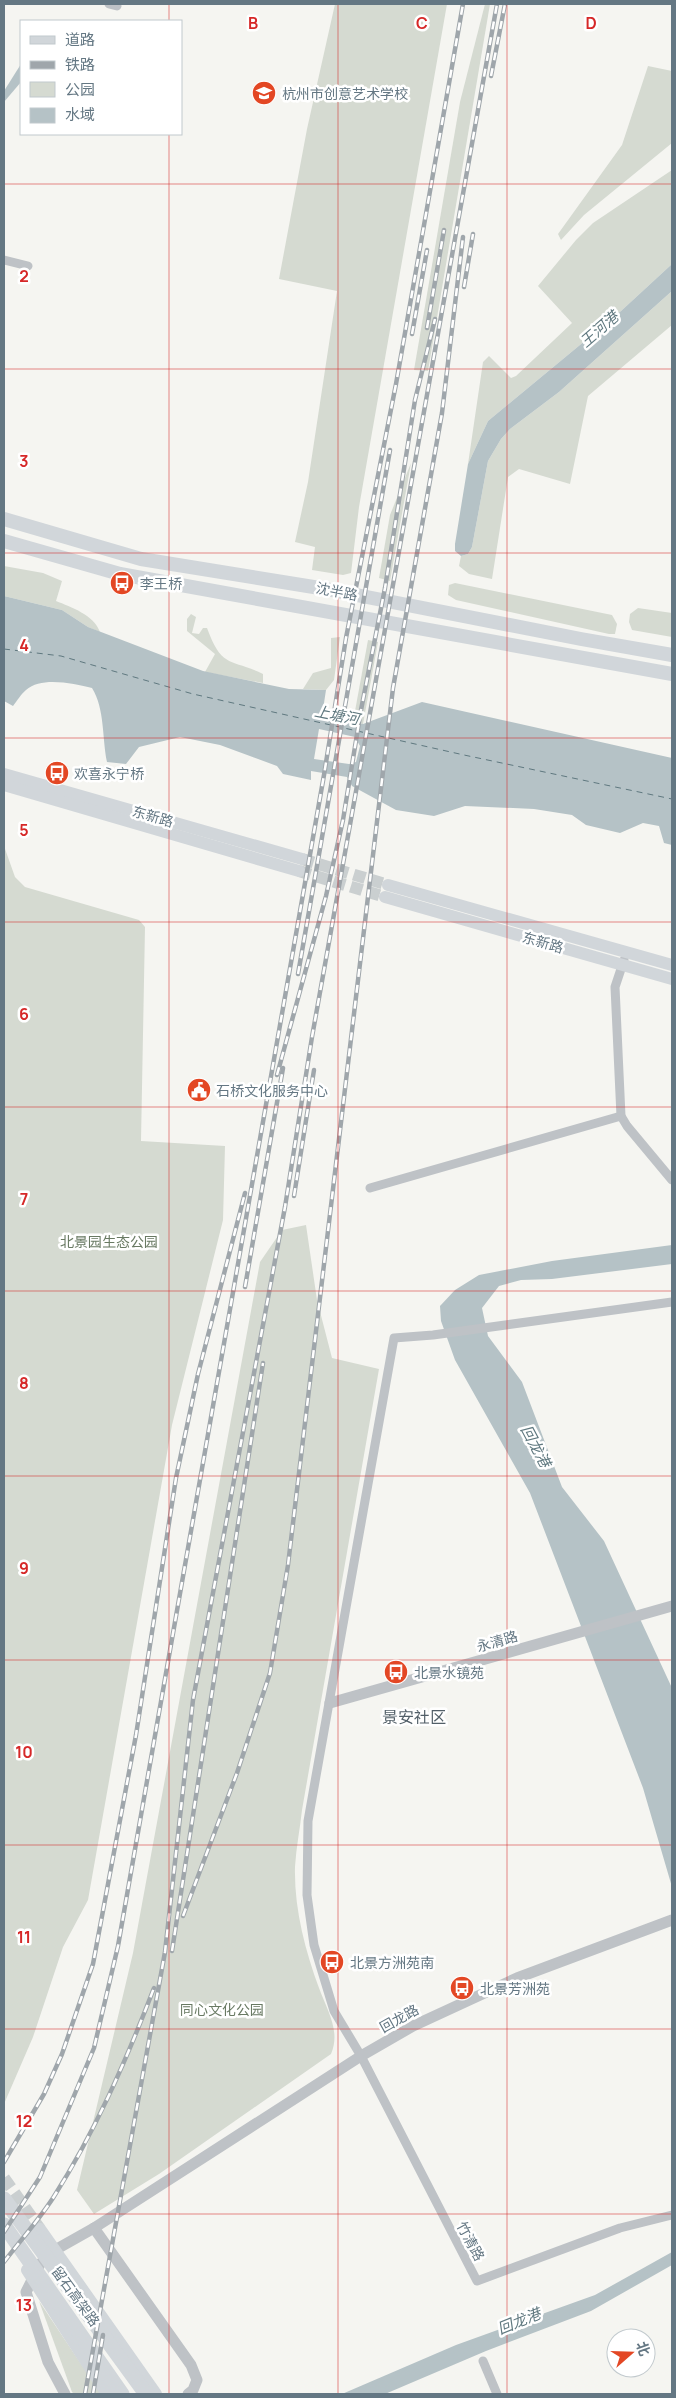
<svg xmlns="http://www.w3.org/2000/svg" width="676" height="2398" font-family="Manrope,'Noto Sans SC',sans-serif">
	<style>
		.green { fill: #d5dad1 }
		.water { fill: #b5c2c6; fill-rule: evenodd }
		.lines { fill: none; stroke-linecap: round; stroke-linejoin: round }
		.ferry { stroke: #5f787f; stroke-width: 1; stroke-dasharray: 6 5; stroke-linecap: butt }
		.secondary-tunnel { stroke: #cacfd0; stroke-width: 12; stroke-dasharray: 12 6; stroke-linecap: butt }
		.minor { stroke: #bec2c6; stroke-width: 9 }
		.tertiary { stroke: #bec2c6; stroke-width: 11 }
		.secondary { stroke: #d1d6da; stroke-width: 12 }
		.primary { stroke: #d1d6da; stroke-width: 14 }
		.trunk { stroke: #d1d6da; stroke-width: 15 }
		.rail-casing { stroke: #9fa6ab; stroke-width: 4.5 }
		.rail { stroke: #fff; stroke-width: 2.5; stroke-dasharray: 8; stroke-linecap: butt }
		.grid { fill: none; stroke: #d62828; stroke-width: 1; stroke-opacity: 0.55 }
		.labels { text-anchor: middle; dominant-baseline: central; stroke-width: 5; stroke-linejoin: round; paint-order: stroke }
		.poi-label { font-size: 14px; fill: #647783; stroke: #fff; text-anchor: start }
		.street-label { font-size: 14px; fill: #647783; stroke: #fff }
		.park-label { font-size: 14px; fill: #697a63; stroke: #fff }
		.water-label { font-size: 15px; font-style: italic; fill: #5f787f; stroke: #fff }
		.quarter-label { font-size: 16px; fill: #525f68; stroke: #fff }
		.grid-label { font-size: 16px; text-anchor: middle; font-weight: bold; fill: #d62828; stroke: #fff; stroke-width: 5; stroke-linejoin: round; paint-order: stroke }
	</style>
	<rect width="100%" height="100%" fill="#f5f5f1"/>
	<g class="green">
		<polygon points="335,4 447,4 359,507 351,573 343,575 312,570 315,547 295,542 308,482 337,291 279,279 307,129"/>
		<polygon points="485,4 490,4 428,371 414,370 460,102"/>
		<polygon points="648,66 672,71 672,143 584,215 561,240 558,234 622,145"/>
		<polygon points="672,170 672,264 621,311 488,421 468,464 483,362 489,356 511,378 516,376 572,323 538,286 576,240 593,223"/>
		<polygon points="672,291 672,325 588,396 570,484 519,469 508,477 492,579 469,574 459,566 461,556 468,554 472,547 488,461 501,439 510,429 559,392"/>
		<polygon points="411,463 390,581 379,578 390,515"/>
		<path d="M4,566l39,7 19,8 -6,20c15,6 38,14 44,31l-12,-5 -26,-17 -58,-14z"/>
		<polygon points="455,583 612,615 617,624 615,634 609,634 456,600 448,595 449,585"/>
		<polygon points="638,608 672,613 672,637 632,630 629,622 630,614"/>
		<path d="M191,614l5,3 -4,16 7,1 4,-6h4c15,41 23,30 56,46v9l-58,-11 10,-18 -28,-23v-12z"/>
		<polygon points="340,637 334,680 326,690 303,689 313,673 331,668 331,638"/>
		<polygon points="368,640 378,642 363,724 353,722"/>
		<polygon points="4,846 15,877 25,887 139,920 145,927 141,1141 225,1146 223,1220 172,1425 88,1900 63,1947 33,2037 4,2104"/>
		<path d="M306,1225l11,75 15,58 47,11 -77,441c-2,19 -6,38 -7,57 -1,41 10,83 24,121 8,22 22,43 12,66l-172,120 -65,40 -17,-24 56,-237 127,-691 22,-32z"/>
		<polygon points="39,2301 101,2394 74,2394 72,2392"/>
	</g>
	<g class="water">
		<polygon points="21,64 21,82 4,102 4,91"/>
		<polygon points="672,264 672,291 559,392 510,429 501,439 488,461 472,547 468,554 461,556 455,551 455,544 468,464 488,421 621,311"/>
		<path d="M4,596l58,14 26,17 115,44 86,18 37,1 -4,26 41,8 59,-22 250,56v87l-8,-2 -5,-17 -16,-3 -23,10 -34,-8 -14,-10 -38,-6 -69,-3 -31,10 -38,-6 -44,-24 -5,-9 -36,-6v9l-28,-6 -6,-8 -57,-21 -40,-8 -41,10 -13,17 -19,-2c-5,-24 -2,-53 -15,-74 -18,-4 -50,-12 -66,2 -5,4 -9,11 -13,16l-9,-5zM319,729l36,8 5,9 -4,16 -7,2 -35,-5z"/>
		<polygon points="672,1245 672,1264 552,1279 521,1280 499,1286 482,1308 488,1336 522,1382 562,1487 604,1541 672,1688 672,1887 643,1788 530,1493 455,1360 441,1321 440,1306 455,1290 479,1275 552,1261"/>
		<polygon points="672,2252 672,2265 591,2311 486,2351 385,2394 342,2394 456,2345 595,2295"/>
	</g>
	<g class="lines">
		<polyline class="ferry" points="4,649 61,656 193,694 464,755 672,799"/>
		<g class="secondary-tunnel">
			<polyline points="302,859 388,885"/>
			<polyline points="299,871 385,897"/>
			<polyline points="4,2178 40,2229"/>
		</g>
		<g class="minor">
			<polyline points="109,4 117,6"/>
			<polyline points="4,260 28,266"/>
			<polyline points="624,960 615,987 621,1116 627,1126 672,1180"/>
			<polyline points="370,1188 621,1116"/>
			<polyline points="672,1302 433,1335 394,1338 308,1821 307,1895 314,1945 334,2011 361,2056 477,2281 620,2228 672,2215"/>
			<polyline points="483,2361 497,2394"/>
		</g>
		<g class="tertiary">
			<polyline points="330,1703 672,1606"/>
			<polyline points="94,2228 191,2365 197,2380 193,2390 188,2394"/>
			<polyline points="65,2394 48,2362 26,2292 40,2264 55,2250 94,2228 361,2056 413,2026 517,1978 672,1920"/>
		</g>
		<g class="secondary">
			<polyline points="4,774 302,859"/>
			<polyline points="4,785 299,871"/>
			<polyline points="388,885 672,965"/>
			<polyline points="385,897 672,979"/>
			<polyline points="40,2229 156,2394"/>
			<polyline points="27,2270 107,2394"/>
		</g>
		<g class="primary">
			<polyline points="4,519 141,559 326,589 581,639 672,655"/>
			<polyline points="4,541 120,574 672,674"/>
		</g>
		<g class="trunk">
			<polyline points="4,2199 146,2394"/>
			<polyline points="4,2225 122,2394"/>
		</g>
		<g class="rail-casing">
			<g id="rail">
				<polyline points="491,76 505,4"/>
				<polyline points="464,287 473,234"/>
				<polyline points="427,328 444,230"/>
				<polyline points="412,334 427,250"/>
				<polyline points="298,974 390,450"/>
				<polyline points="277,1075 326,896 343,820 361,710 385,588 415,400 435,319"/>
				<polyline points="294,1196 314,1070"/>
				<polyline points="245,1287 283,1068"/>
				<polyline points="183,1916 237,1773 270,1673 288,1565 393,688 442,413 463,237"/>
				<polyline points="172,1951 263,1363"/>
				<polyline points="4,2162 44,2094 62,2054 93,1964 136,1735 176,1478 198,1374 245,1193"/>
				<polyline points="4,2232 40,2177 94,2048 118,1946 324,775 346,638 396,384 463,4"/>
				<path d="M4,2262c16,-21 34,-41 49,-64 42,-66 73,-137 101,-210"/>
				<polyline points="85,2394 165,1952 193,1700 285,1207 312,1037 497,4"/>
				<polyline points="93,2394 103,2335"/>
			</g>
		</g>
		<use href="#rail" class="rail"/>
	</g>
	<path class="grid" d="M169,4v17M338,4v2390M507,4v2390M169,134v2260M4,184h668M4,369h668M4,553h668M4,738h668M4,922h668M4,1107h668M4,1291h668M4,1476h668M4,1660h668M4,1845h668M4,2029h668M4,2214h668"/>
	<defs>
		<g id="school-disc" transform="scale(1.25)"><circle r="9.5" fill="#e34724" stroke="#fff"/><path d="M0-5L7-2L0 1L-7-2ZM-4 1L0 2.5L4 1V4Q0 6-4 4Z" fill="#fff"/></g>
		<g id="bus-disc" transform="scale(1.25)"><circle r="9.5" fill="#e34724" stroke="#fff"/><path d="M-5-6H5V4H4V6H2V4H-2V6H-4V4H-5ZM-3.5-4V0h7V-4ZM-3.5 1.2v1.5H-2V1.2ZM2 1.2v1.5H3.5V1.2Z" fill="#fff"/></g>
		<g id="civic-disc" transform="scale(1.25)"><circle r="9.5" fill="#e34724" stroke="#fff"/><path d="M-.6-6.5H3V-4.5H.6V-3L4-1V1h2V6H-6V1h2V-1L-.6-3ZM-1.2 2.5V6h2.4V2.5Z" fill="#fff"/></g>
	</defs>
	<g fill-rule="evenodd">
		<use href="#school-disc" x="264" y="93"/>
		<use href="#bus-disc" x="122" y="583"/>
		<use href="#bus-disc" x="57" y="773"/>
		<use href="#civic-disc" x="199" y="1090"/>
		<use href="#bus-disc" x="396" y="1672"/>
		<use href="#bus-disc" x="332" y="1962"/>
		<use href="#bus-disc" x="462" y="1988"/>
	</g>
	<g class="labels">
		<g class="poi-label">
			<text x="282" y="93">杭州市创意艺术学校</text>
			<text x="140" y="583">李王桥</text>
			<text x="74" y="773">欢喜永宁桥</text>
			<text x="216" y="1090">石桥文化服务中心</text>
			<text x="414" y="1672">北景水镜苑</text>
			<text x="350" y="1962">北景方洲苑南</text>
			<text x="480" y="1988">北景芳洲苑</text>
		</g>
		<g class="street-label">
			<text transform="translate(337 591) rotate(11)">沈半路</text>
			<text transform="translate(153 816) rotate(16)">东新路</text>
			<text transform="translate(543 942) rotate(16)">东新路</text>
			<text transform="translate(497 1641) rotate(-16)">永清路</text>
			<text transform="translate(399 2018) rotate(-29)">回龙路</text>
			<text transform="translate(471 2241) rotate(62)">竹清路</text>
			<text transform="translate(76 2296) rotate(54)">留石高架路</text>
		</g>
		<g class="park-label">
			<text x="109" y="1241">北景园生态公园</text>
			<text x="222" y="2009">同心文化公园</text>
		</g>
		<g class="water-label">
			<text transform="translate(599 329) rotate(-41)">王河港</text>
			<text transform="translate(337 715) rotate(11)">上塘河</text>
			<text transform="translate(536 1446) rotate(62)">回龙港</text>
			<text transform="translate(519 2321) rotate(-22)">回龙港</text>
		</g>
		<g class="quarter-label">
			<text x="414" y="1717">景安社区</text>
		</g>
	</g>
	<g class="grid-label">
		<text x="253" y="29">B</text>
		<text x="422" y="29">C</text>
		<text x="591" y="29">D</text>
		<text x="24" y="282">2</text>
		<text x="24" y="467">3</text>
		<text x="24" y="651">4</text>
		<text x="24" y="836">5</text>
		<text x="24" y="1020">6</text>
		<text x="24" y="1205">7</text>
		<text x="24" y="1389">8</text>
		<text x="24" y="1574">9</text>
		<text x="24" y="1758">10</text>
		<text x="24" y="1943">11</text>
		<text x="24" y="2127">12</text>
		<text x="24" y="2311">13</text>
	</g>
	<rect width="676" height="2398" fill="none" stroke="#647783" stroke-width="10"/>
	<rect x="20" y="20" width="162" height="115" fill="#ffffff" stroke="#c1c9cd"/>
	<rect x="30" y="36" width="25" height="8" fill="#d1d6da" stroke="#c1c9cd"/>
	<text x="65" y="45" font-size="15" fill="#647783">道路</text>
	<rect x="30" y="61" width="25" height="8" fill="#9fa6ab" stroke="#c1c9cd"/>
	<text x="65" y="70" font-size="15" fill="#647783">铁路</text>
	<rect x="30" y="82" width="25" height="15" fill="#d5dad1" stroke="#c1c9cd"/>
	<text x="65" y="95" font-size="15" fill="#647783">公园</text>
	<rect x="30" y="108" width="25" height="15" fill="#b5c2c6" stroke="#c1c9cd"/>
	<text x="65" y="120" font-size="15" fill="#647783">水域</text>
	<g transform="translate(631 2353) rotate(70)"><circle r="24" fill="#ffffff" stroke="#c1c9cd"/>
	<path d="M0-4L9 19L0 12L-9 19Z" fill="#e34724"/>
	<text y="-8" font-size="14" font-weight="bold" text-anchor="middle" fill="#647783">北</text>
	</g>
</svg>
